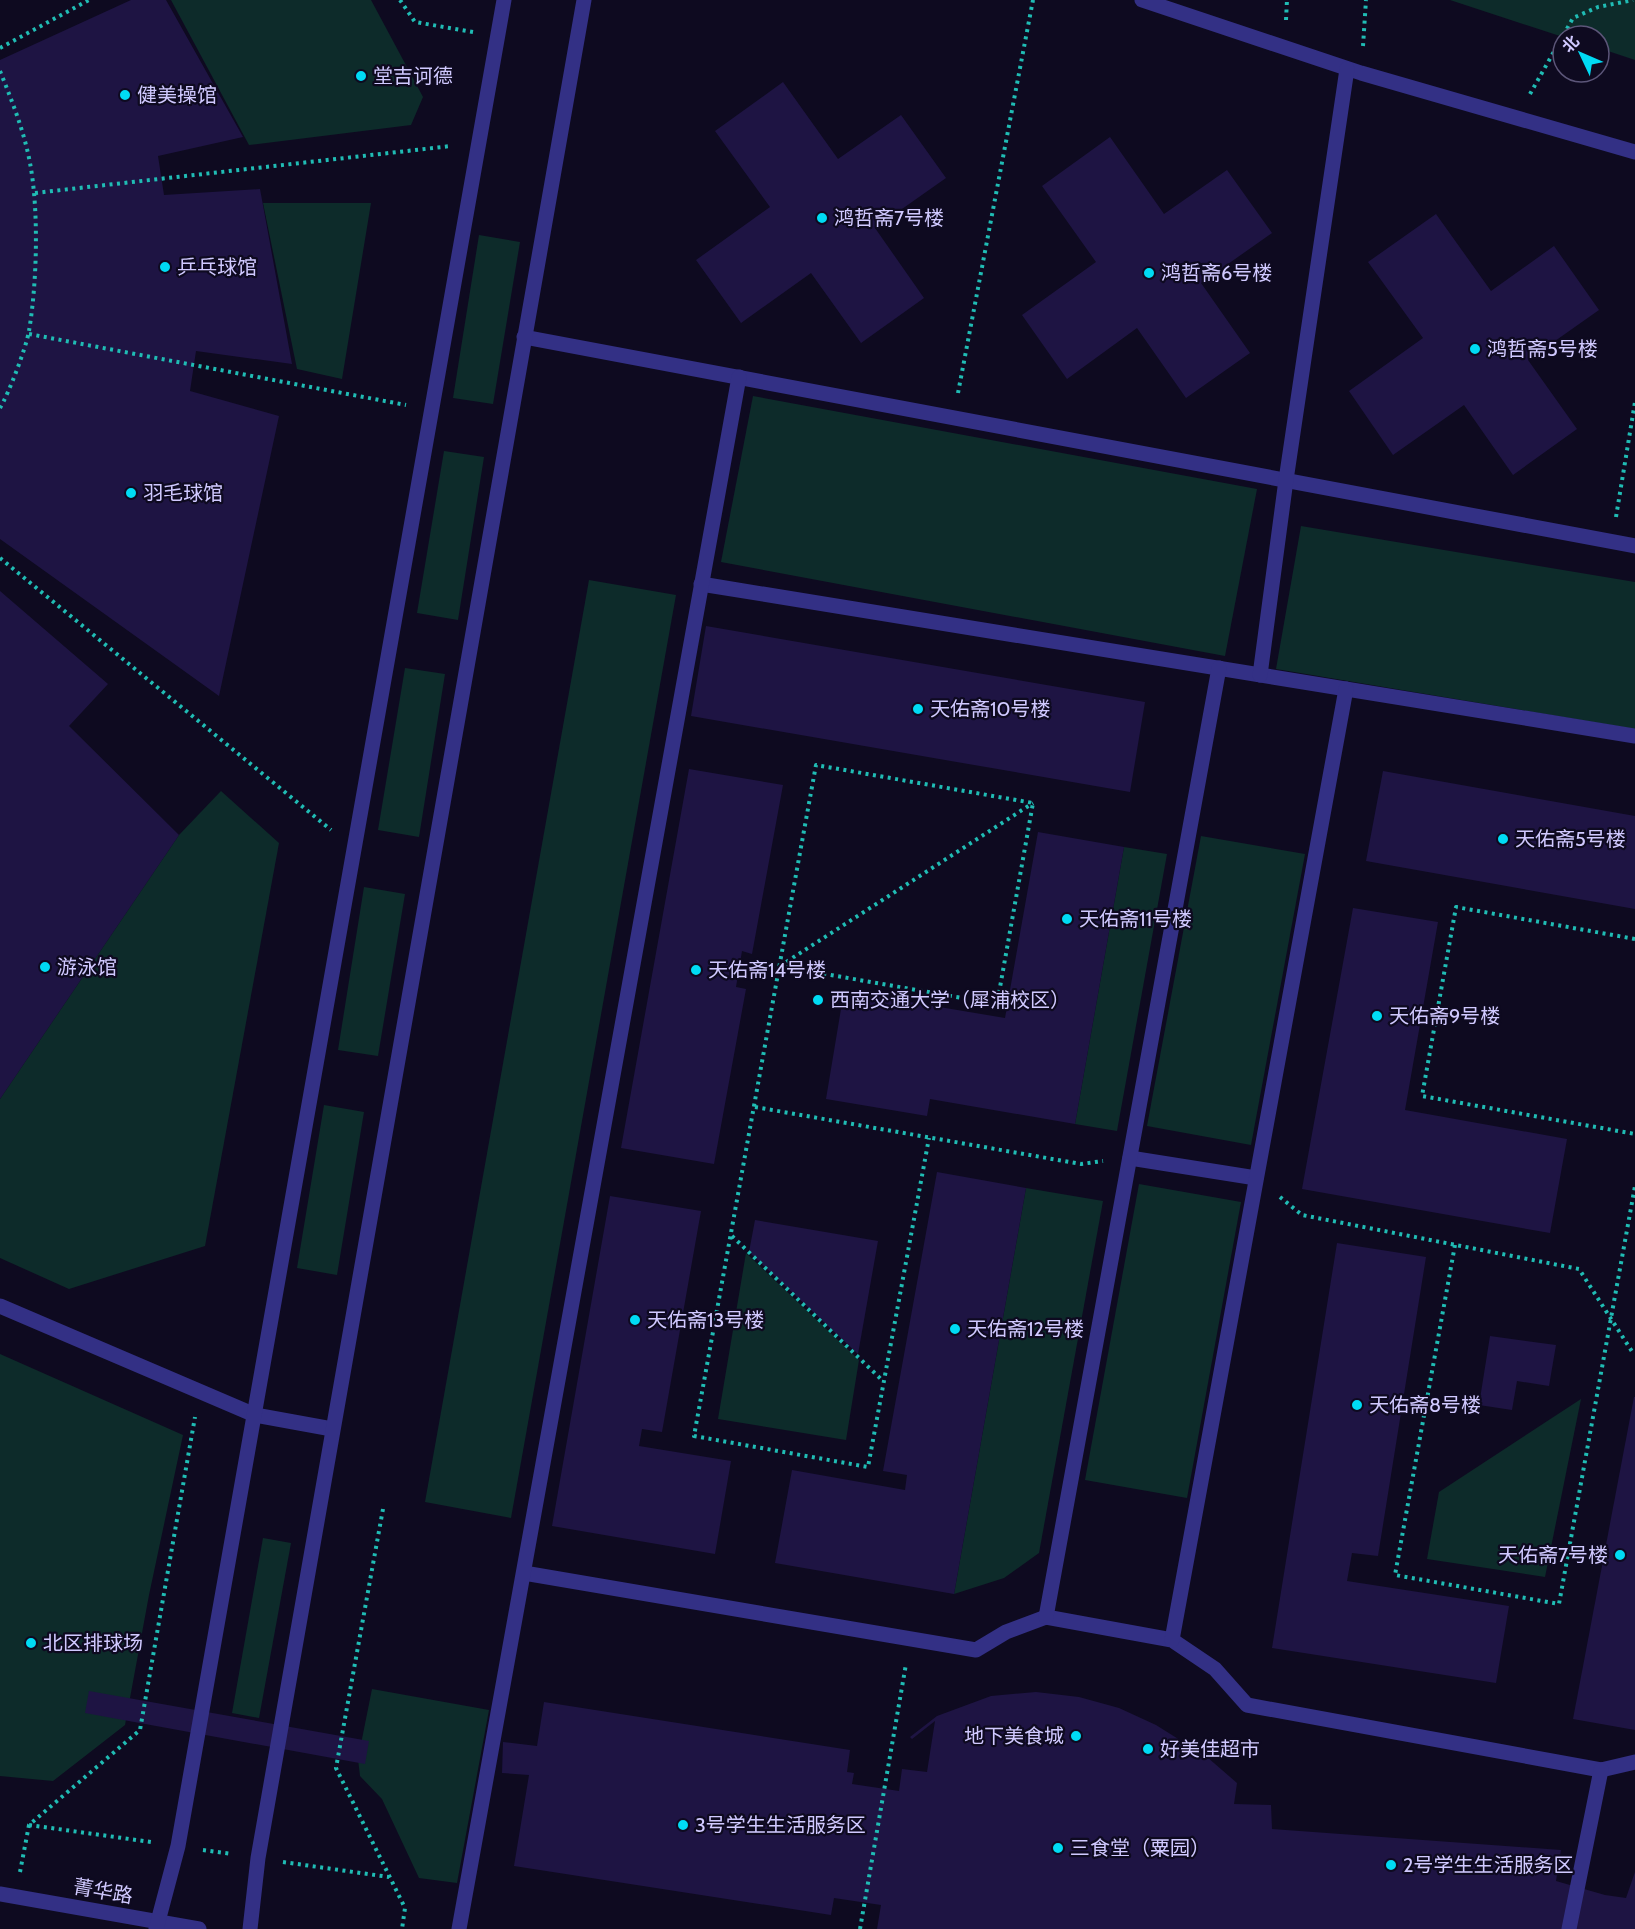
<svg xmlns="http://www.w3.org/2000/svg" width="1635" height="1929" font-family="Cabin,'Noto Sans SC',sans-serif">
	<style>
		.green { fill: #0d2b2a }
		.building { fill: #1e1443 }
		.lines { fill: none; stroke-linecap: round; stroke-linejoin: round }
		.path { stroke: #20bcb4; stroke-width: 4; stroke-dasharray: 3 4.5; stroke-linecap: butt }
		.street { stroke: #333085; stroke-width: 15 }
		.poi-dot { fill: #00dbf4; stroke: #0e0a20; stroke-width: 2 }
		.labels { text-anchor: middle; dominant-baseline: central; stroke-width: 4.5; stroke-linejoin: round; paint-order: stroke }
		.poi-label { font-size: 20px; fill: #d0c9ff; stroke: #0e0a20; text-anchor: start }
		.street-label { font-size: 20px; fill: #d0c9ff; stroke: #0e0a20 }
	</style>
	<rect width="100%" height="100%" fill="#0e0a20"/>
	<g class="green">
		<polygon points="171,0 371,0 423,97 411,125 249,145"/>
		<polygon points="1450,0 1635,0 1635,60 1599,48 1599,36 1563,37"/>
		<polygon points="263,203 371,203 342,379 297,369"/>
		<polygon points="479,235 520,242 493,404 453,398"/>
		<polygon points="753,396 1257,489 1225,656 721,562"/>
		<polygon points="444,451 484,457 458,620 417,613"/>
		<polygon points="1301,526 1635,582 1635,729 1276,669"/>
		<polygon points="589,580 676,595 511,1518 425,1502"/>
		<polygon points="405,668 445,674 419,837 378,830"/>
		<polygon points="221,791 279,843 205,1246 69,1289 0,1258 0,1099 179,835"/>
		<polygon points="1201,836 1305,854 1251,1145 1147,1126"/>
		<polygon points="1124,847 1167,854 1117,1131 1075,1124"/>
		<polygon points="364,887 405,894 378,1056 338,1050"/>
		<polygon points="324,1105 364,1112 337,1275 297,1268"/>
		<polygon points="1139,1184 1241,1202 1187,1498 1085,1480"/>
		<polygon points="1026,1188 1103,1201 1039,1553 1004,1578 954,1594"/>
		<polygon points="746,1253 859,1360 846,1440 718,1419"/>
		<polygon points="0,1354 183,1435 149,1595 125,1725 53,1781 0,1776"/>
		<polygon points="1581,1399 1545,1577 1427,1559 1439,1492"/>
		<polygon points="263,1538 291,1543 259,1718 232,1713"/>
		<polygon points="372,1689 489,1710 457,1883 419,1878 382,1799 360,1776 358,1759"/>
	</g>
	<g class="building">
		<polygon points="131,0 166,0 243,137 158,156 164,195 260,189 292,364 196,351 190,391 279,416 219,696 0,539 0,60"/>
		<polygon points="783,82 838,159 901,115 946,178 875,228 924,298 861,343 811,273 741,323 696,260 770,207 715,131"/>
		<polygon points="1110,137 1164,214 1227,170 1272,233 1201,283 1250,353 1186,398 1137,328 1067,379 1022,315 1096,262 1042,186"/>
		<polygon points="1436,214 1491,291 1554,246 1599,310 1528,360 1577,429 1513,475 1464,405 1393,455 1349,391 1423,338 1368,262"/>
		<polygon points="0,591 108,684 69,726 179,835 0,1099"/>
		<polygon points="706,626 1145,702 1130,792 691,716"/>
		<polygon points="689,769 783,785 752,954 742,951 736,987 746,989 714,1164 621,1148"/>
		<polygon points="1383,771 1635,816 1635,909 1366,861"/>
		<polygon points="1038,832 1124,847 1075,1124 930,1099 927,1116 826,1099 844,991 1005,1018"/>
		<polygon points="1353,908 1438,922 1405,1110 1567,1139 1550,1233 1302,1189"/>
		<polygon points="937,1172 1026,1188 954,1594 775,1563 792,1470 905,1490 907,1475 883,1471"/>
		<polygon points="610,1196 701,1211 662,1432 642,1429 639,1446 731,1461 715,1554 552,1526"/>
		<polygon points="755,1220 878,1241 858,1354 749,1252"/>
		<polygon points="1337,1243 1426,1257 1378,1556 1352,1553 1347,1581 1509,1606 1496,1683 1272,1648"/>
		<polygon points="1490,1336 1556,1345 1549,1386 1517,1381 1512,1410 1479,1405"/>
		<polygon points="1634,1397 1635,1397 1635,1730 1573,1719"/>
		<polygon points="89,1691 369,1741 365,1764 85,1713"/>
		<polygon points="1036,1692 1079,1697 1119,1708 1156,1725 1207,1757 1237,1783 1234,1804 1271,1805 1272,1829 1561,1850 1556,1881 1605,1895 1626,1898 1635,1872 1635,1929 877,1929 881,1905 834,1898 831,1915 514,1866 529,1775 502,1773 503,1742 537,1746 544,1702 850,1750 847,1772 854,1773 852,1784 899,1791 902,1769 927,1772 935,1721 912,1739 910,1737 937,1716 991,1696"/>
	</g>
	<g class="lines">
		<g class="path">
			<polyline points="400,0 415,22 473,32"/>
			<polyline points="1286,20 1287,0"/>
			<polyline points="1363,46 1366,0"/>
			<polyline points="0,48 89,0"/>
			<path d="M0,71c12,30 24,60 30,92 9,48 7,120 -1,168 -3,17 -20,62 -29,77"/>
			<polyline points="1530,94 1573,18 1598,7 1633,0"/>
			<polyline points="35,193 451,146"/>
			<polyline points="29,334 406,405"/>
			<polyline points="958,393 1033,0"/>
			<polyline points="1616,517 1635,402"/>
			<polyline points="0,558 331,830"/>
			<polyline points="1635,939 1456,907 1422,1096 1635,1134"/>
			<path d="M779,966l218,38 36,-201 -217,-38c-41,224 -81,447 -122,671l174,31 61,-329"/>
			<polyline points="780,966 1033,803"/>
			<polyline points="755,1107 1081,1164 1103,1161"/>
			<polyline points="1280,1197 1302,1215 1579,1269 1633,1353 1635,1353"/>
			<polyline points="732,1236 883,1381"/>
			<polyline points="1455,1245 1395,1575 1559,1604 1635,1186"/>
			<polyline points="383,1509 336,1768 405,1908 402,1929"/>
			<polyline points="29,1825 151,1842"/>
			<polyline points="203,1850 232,1854"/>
			<polyline points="283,1862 389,1877"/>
			<polyline points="20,1872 29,1825 140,1730 195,1417"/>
			<polyline points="860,1929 906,1664"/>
		</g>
		<g class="street">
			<polyline points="1142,0 1361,73 1635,152"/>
			<polyline points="524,337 1635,546"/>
			<polyline points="701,584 1635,736"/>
			<polyline points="1260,675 1286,480 1347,69"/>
			<polyline points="1130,1158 1256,1178"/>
			<polyline points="0,1306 255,1415 332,1429"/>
			<polyline points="524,1573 976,1650 1006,1632 1046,1617 1172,1640 1215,1669 1247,1705 1601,1770 1635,1762"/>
			<polyline points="1046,1617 1219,668"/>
			<polyline points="1172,1640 1346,689"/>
			<polyline points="0,1894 199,1929"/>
			<polyline points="156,1929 178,1846 504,0"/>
			<polyline points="250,1929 258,1858 584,0"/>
			<polyline points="459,1929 739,377"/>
			<polyline points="1569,1929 1601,1770"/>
		</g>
	</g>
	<g class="poi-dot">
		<circle cx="361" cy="76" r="6"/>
		<circle cx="125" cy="95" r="6"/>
		<circle cx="822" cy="218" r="6"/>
		<circle cx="165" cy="267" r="6"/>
		<circle cx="1149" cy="273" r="6"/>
		<circle cx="1475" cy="349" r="6"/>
		<circle cx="131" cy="493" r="6"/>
		<circle cx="918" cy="709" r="6"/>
		<circle cx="1503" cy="839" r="6"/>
		<circle cx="1067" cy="919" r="6"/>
		<circle cx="45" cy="967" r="6"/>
		<circle cx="696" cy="970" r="6"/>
		<circle cx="818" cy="1000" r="6"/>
		<circle cx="1377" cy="1016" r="6"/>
		<circle cx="635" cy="1320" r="6"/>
		<circle cx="955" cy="1329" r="6"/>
		<circle cx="1357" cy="1405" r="6"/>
		<circle cx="1620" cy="1555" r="6"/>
		<circle cx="31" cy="1643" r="6"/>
		<circle cx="1076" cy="1736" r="6"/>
		<circle cx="1148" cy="1749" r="6"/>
		<circle cx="683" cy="1825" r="6"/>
		<circle cx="1058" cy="1848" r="6"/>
		<circle cx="1391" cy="1865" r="6"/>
	</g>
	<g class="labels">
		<g class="poi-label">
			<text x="373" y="76">堂吉诃德</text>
			<text x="137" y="95">健美操馆</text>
			<text x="834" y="218">鸿哲斋7号楼</text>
			<text x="177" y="267">乒乓球馆</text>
			<text x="1161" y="273">鸿哲斋6号楼</text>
			<text x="1487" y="349">鸿哲斋5号楼</text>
			<text x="143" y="493">羽毛球馆</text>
			<text x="930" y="709">天佑斋10号楼</text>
			<text x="1515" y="839">天佑斋5号楼</text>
			<text x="1079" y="919">天佑斋11号楼</text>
			<text x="57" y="967">游泳馆</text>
			<text x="708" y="970">天佑斋14号楼</text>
			<text x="830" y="1000">西南交通大学（犀浦校区）</text>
			<text x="1389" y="1016">天佑斋9号楼</text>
			<text x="647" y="1320">天佑斋13号楼</text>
			<text x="967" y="1329">天佑斋12号楼</text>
			<text x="1369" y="1405">天佑斋8号楼</text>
			<text x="1608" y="1555" text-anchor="end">天佑斋7号楼</text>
			<text x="43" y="1643">北区排球场</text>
			<text x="1064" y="1736" text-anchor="end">地下美食城</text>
			<text x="1160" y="1749">好美佳超市</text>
			<text x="695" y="1825">3号学生生活服务区</text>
			<text x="1070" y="1848">三食堂（粟园）</text>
			<text x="1403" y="1865">2号学生生活服务区</text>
		</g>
		<g class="street-label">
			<text transform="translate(103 1891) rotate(10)">菁华路</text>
		</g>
	</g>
	<g transform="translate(1581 54) rotate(314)"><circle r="28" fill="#0e0a20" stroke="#5c5679" stroke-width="1.5"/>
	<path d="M0-4.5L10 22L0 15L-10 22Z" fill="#00dbf4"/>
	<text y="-9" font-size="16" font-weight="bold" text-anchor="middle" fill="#d0c9ff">北</text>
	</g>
</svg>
